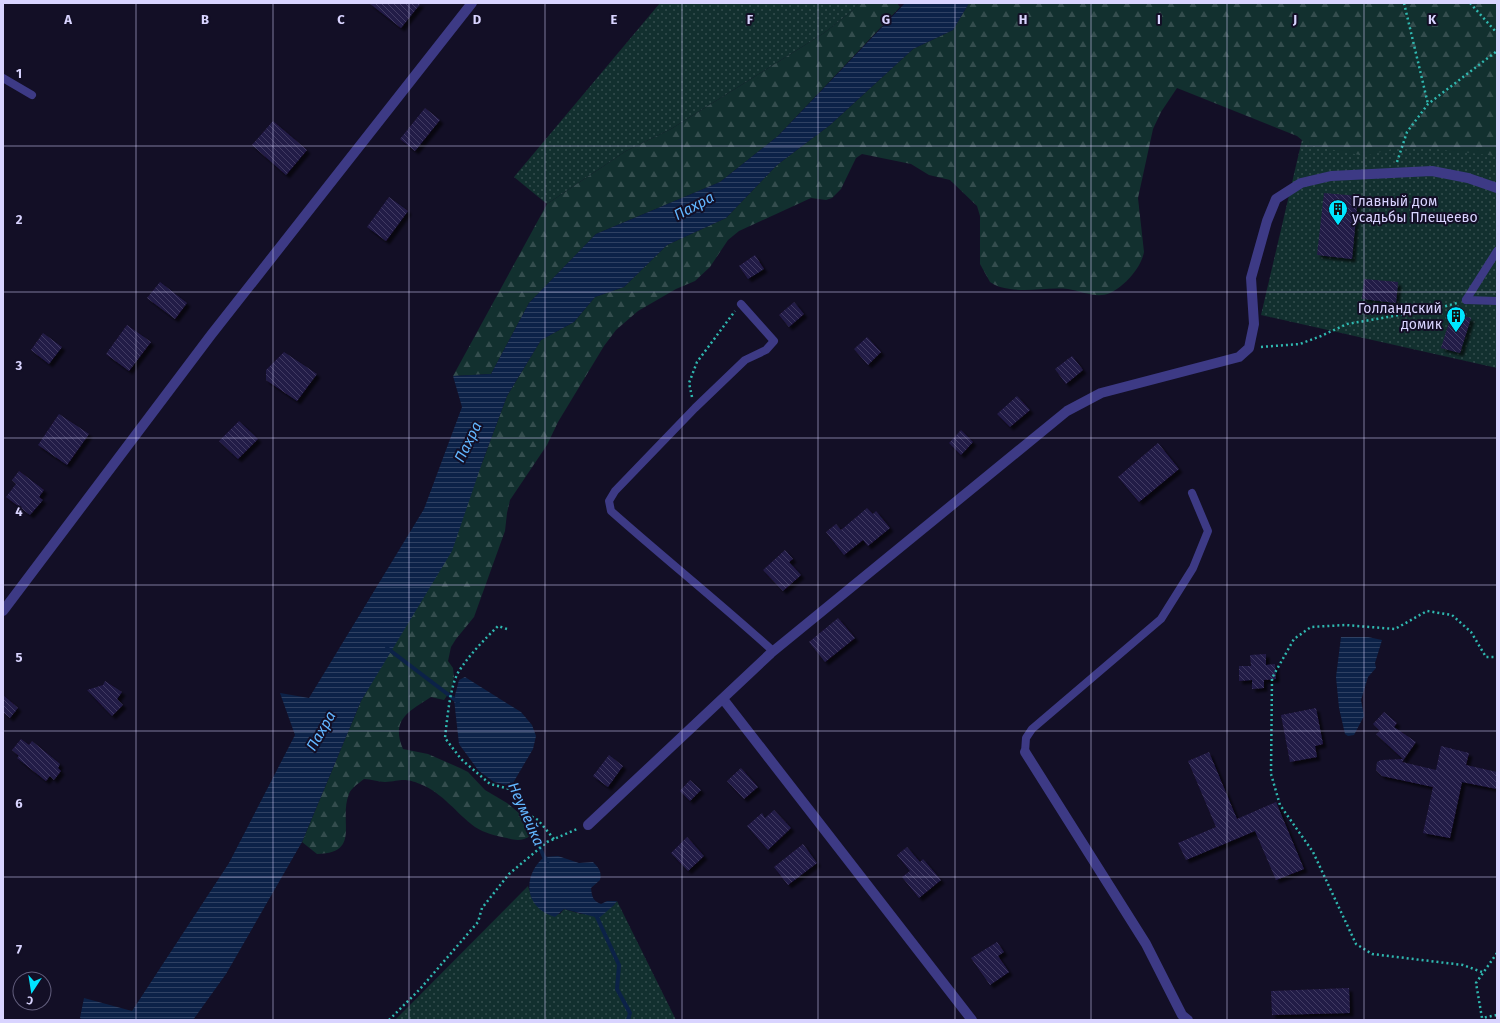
<svg xmlns="http://www.w3.org/2000/svg" width="1500" height="1023" font-family="'Fira Sans',sans-serif">
	<style>
		.grass { fill: url(#grass-dots) }
		.forest { fill: url(#forest-firs) }
		.water { fill: url(#water-rules) }
		.lines { fill: none; stroke-linecap: round; stroke-linejoin: round }
		.stream { stroke: #0c2248; stroke-width: 4 }
		.building { fill: url(#building-back-hatch); filter: url(#shadow) }
		.path { stroke: #2fb8b0; stroke-width: 2.5; stroke-dasharray: 2 3; stroke-linecap: butt }
		.lane { stroke: #3d3a85; stroke-width: 8 }
		.street { stroke: #3d3a85; stroke-width: 10 }
		.grid { fill: none; stroke: #d9d4ff; stroke-width: 1; stroke-opacity: 0.55 }
		.labels { text-anchor: middle; dominant-baseline: central; stroke-width: 4; stroke-linejoin: round; paint-order: stroke }
		.poi-label { font-size: 14px; fill: #d9d4ff; stroke: #130f26; text-anchor: start }
		.water-label { font-size: 15px; font-style: italic; fill: #62b6ff; stroke: #130f26 }
		.grid-label { font-size: 13px; text-anchor: middle; font-weight: bold; fill: #d9d4ff; stroke: #130f26; stroke-width: 4; stroke-linejoin: round; paint-order: stroke }
	</style>
	<defs>
		<pattern id="grass-dots" width="8" height="8" patternUnits="userSpaceOnUse"><rect width="8" height="8" fill="#12302f"/><path d="M2 2h.1M6 6h.1" fill="none" stroke="#344d4e" stroke-width="1.8" stroke-linecap="round"/></pattern>
		<pattern id="forest-firs" width="22" height="20" patternUnits="userSpaceOnUse"><rect width="22" height="20" fill="#12302f"/><path d="M5 1l3.5 6h-7zM16 11l3.5 6h-7z" fill="#344d4e"/></pattern>
		<pattern id="water-rules" width="6" height="5" patternUnits="userSpaceOnUse"><rect width="6" height="5" fill="#0c2248"/><path d="M0 2.5h6" fill="none" stroke="#2f4163"/></pattern>
		<pattern id="building-back-hatch" width="6" height="6" patternUnits="userSpaceOnUse"><rect width="6" height="6" fill="#241b47"/><path d="M-1 5l2 2M0 0l6 6M5-1l2 2" fill="none" stroke="#433b63"/></pattern>
		<filter id="shadow"><feDropShadow dx="3.5" dy="3.5" stdDeviation="1" flood-color="#0009"/></filter>
	</defs>
	<rect width="100%" height="100%" fill="#130f26"/>
	<g class="grass">
		<polygon points="660,3 859,3 852,11 824,33 671,129 626,151 547,204 514,177"/>
		<polygon points="1497,3 1497,368 1261,315 1309,110"/>
		<polygon points="528,886 532,898 544,912 560,914 564,909 581,914 613,906 617,901 676,1020 395,1020"/>
	</g>
	<g class="forest">
		<polygon points="859,3 897,3 900,7 778,136 720,182 596,234 529,303 491,374 453,376 547,204 626,151 671,129 824,33 852,11"/>
		<path d="M969,3h528v153l-62,-7h-43l-27,7 -57,-11 -11,-9 -120,-48 -16,24 -8,17 -15,69 6,54c-3,16 -19,34 -34,41 -13,6 -29,-2 -42,-4 -20,-2 -39,3 -58,0 -8,-1 -14,-3 -20,-7l-10,-18v-48l-3,-10 -27,-26 -21,-5 -18,-11 -49,-10 -6,4 -15,31 -9,9 -6,2 -15,-2 -72,33 -11,9 -18,27 -15,14 -19,8 -38,22 -22,19 -12,16 -46,76 -11,23 -37,55 -3,13 -2,18 -31,86 -18,22 -5,8 -3,14 5,7 1,9 -3,13 -7,10 -13,-3c-21,14 -41,22 -28,52l25,5 32,14 8,4 17,18 22,13 26,22 -1,10c-9,6 -15,6 -25,3 -11,-2 -23,-5 -32,-11 -19,-14 -32,-34 -55,-43 -16,-7 -20,-3 -35,-2 -7,0 -14,-3 -21,-3 -5,4 -13,9 -15,15 -11,27 13,59 -32,60l-15,-12 59,-141 121,-238 25,-67 34,-56 33,-18 21,-25 29,-10 43,-42 59,-27 51,-53 53,-40 83,-76 40,-19z"/>
	</g>
	<g class="water">
		<polygon points="905,3 969,3 953,30 913,49 830,125 777,165 726,218 667,245 624,287 595,297 574,322 541,340 507,396 482,463 452,551 361,701 302,842 226,974 193,1020 83,1020 80,1018 84,998 132,1011 229,863 295,735 280,693 309,698 424,509 462,407 453,376 491,374 529,303 596,234 720,182 778,136"/>
		<polygon points="1341,637 1368,637 1382,640 1375,663 1376,668 1368,677 1361,700 1364,716 1354,735 1348,736 1345,734 1339,708 1336,677"/>
		<polygon points="465,677 521,712 532,725 536,736 533,749 513,783 507,785 494,782 483,774 478,770 459,744 454,699 459,680"/>
		<path d="M558,856l21,7 14,-1c6,6 9,10 7,18l-9,8c1,9 2,13 10,16l6,-3h10l-4,5 -14,12 -35,-9 -9,8c-31,-9 -33,-41 -11,-60z"/>
	</g>
	<g class="lines">
		<g class="stream">
			<polyline points="387,648 458,702"/>
			<polyline points="511,780 544,857 548,861"/>
			<polyline points="596,915 619,965 617,989 630,1013 628,1020"/>
		</g>
	</g>
	<g class="building">
		<polygon points="369,3 421,3 401,28"/>
		<polygon points="425,108 440,120 415,151 400,139"/>
		<polygon points="273,121 307,150 286,175 252,145"/>
		<polygon points="1324,193 1358,196 1352,259 1317,255"/>
		<polygon points="389,197 408,211 386,241 367,227"/>
		<polygon points="755,255 764,269 748,279 739,266"/>
		<polygon points="1364,279 1398,282 1396,303 1362,299"/>
		<polygon points="160,282 187,303 175,319 147,298"/>
		<polygon points="794,302 804,314 789,327 779,315"/>
		<polygon points="1452,313 1471,318 1460,353 1441,348"/>
		<polygon points="127,325 151,342 129,371 106,354"/>
		<polygon points="43,333 62,347 49,364 31,350"/>
		<polygon points="867,337 881,352 868,365 854,349"/>
		<polygon points="284,352 317,374 297,401 266,380 266,370"/>
		<polygon points="1072,356 1083,370 1066,384 1055,369"/>
		<polygon points="1017,396 1030,410 1010,427 997,414"/>
		<polygon points="59,414 89,434 67,465 38,445"/>
		<polygon points="239,421 258,439 238,459 219,441"/>
		<polygon points="961,430 973,442 961,455 949,443"/>
		<polygon points="1158,443 1179,469 1139,502 1118,477"/>
		<polygon points="19,471 44,490 39,497 43,500 30,515 6,497 16,484 12,480"/>
		<polygon points="867,508 873,514 876,511 890,528 868,546 863,540 844,555 826,532 836,524 841,530"/>
		<polygon points="785,550 793,559 789,562 801,575 783,591 763,570"/>
		<polygon points="838,618 855,638 825,662 809,642"/>
		<polygon points="1266,654 1266,665 1275,664 1276,679 1264,680 1264,688 1252,689 1252,680 1239,681 1239,666 1251,666 1250,655"/>
		<polygon points="105,681 122,692 117,699 123,705 112,716 87,690 103,685"/>
		<polygon points="3,695 18,708 10,718 3,712"/>
		<polygon points="1316,708 1323,744 1315,746 1317,757 1290,762 1281,715"/>
		<polygon points="1384,712 1397,723 1394,727 1416,742 1402,762 1436,770 1441,746 1469,753 1466,765 1497,772 1497,789 1462,782 1450,838 1423,833 1433,787 1382,776 1376,770 1377,762 1381,760 1403,759 1376,734 1380,731 1373,724"/>
		<polygon points="21,739 29,745 32,741 60,764 58,768 61,771 54,780 50,776 46,781 17,758 19,756 12,750"/>
		<polygon points="1209,752 1237,819 1276,802 1304,869 1276,880 1255,831 1186,860 1178,843 1216,827 1188,761"/>
		<polygon points="609,755 623,766 608,787 593,776"/>
		<polygon points="741,768 758,787 744,799 727,781"/>
		<polygon points="690,780 701,790 690,801 680,791"/>
		<polygon points="774,810 791,828 768,850 747,826 762,813 765,818"/>
		<polygon points="687,837 704,856 688,871 671,853"/>
		<polygon points="803,844 817,863 788,885 774,867"/>
		<polygon points="907,847 920,862 923,859 941,880 919,898 902,877 910,871 897,855"/>
		<polygon points="997,942 1004,952 998,956 1009,972 990,985 971,958"/>
		<polygon points="1349,988 1350,1013 1272,1015 1271,991"/>
	</g>
	<g class="lines">
		<g class="path">
			<polyline points="1404,3 1428,104"/>
			<polyline points="1470,3 1497,33"/>
			<polyline points="1397,162 1407,132 1428,104 1497,51"/>
			<polyline points="1261,347 1300,344 1321,336 1347,324 1435,309 1457,303"/>
			<polyline points="692,397 689,383 697,362 735,311"/>
			<path d="M507,629l-9,-3c-14,14 -28,28 -39,45 -9,14 -12,49 -14,67l16,21 29,25 20,5 11,22 17,9 16,19"/>
			<polyline points="1497,953 1476,983 1482,1018 1497,1015"/>
			<polyline points="1482,972 1463,965 1372,954 1356,944 1313,852 1280,805 1271,774 1272,678 1294,639 1311,627 1345,625 1395,629 1427,611 1452,615 1471,632 1486,657 1497,657"/>
			<polyline points="389,1020 420,989 478,922 482,908 509,874 547,842 577,829"/>
		</g>
		<g class="lane">
			<polyline points="3,78 32,95"/>
			<polyline points="1466,300 1497,251"/>
			<polyline points="1466,300 1497,301"/>
			<path d="M741,304l33,37 -8,9 -21,10 -50,48 -80,83 -6,10 2,10c53,47 109,92 162,140"/>
			<polyline points="1025,752 1026,738 1032,729 1161,619 1193,568 1208,531 1192,493"/>
		</g>
		<g class="street">
			<polyline points="3,611 211,335 472,3"/>
			<polyline points="723,699 972,1020"/>
			<polyline points="1025,752 1146,944 1182,1015 1188,1020"/>
			<polyline points="588,825 771,653 1067,411 1101,393 1239,357 1249,348 1254,324 1251,278 1267,221 1276,199 1301,183 1331,176 1432,171 1468,178 1497,188"/>
		</g>
	</g>
	<path class="grid" d="M136,3v1017M273,3v1017M409,3v1017M545,3v1017M682,3v1017M818,3v1017M955,3v1017M1091,3v1017M1227,3v1017M1364,3v1017M3,146h1494M3,292h1494M3,438h1494M3,585h1494M3,731h1494M3,877h1494"/>
	<defs>
		<g id="building-pin" transform="scale(1)"><path d="M0 17L-7.5 6A9.5 9.5 0 1 1 7.5 6Z" fill="#00e5ff" stroke="#130f26"/><path d="M-4-6H4V6H1V3H-1V6H-4ZM-2.5-4.3h1.7v1.8h-1.7ZM.8-4.3h1.7v1.8H.8ZM-2.5-1h1.7V.8h-1.7ZM.8-1h1.7V.8H.8Z" fill="#111"/></g>
	</defs>
	<g fill-rule="evenodd">
		<use href="#building-pin" x="1338" y="209"/>
		<use href="#building-pin" x="1456" y="316"/>
	</g>
	<g class="labels">
		<g class="poi-label">
			<text x="1352" y="201">Главный дом<tspan x="1352" dy="16">усадьбы Плещеево</tspan></text>
			<text x="1442" y="308" text-anchor="end">Голландский<tspan x="1442" dy="16">домик</tspan></text>
		</g>
		<g class="water-label">
			<text transform="translate(694 206) rotate(-28)">Пахра</text>
			<text transform="translate(468 442) rotate(-64)">Пахра</text>
			<text transform="translate(321 731) rotate(-60)">Пахра</text>
			<text transform="translate(526 814) rotate(66)">Неумейка</text>
		</g>
	</g>
	<g class="grid-label">
		<text x="68" y="24">A</text>
		<text x="205" y="24">B</text>
		<text x="341" y="24">C</text>
		<text x="477" y="24">D</text>
		<text x="614" y="24">E</text>
		<text x="750" y="24">F</text>
		<text x="886" y="24">G</text>
		<text x="1023" y="24">H</text>
		<text x="1159" y="24">I</text>
		<text x="1295" y="24">J</text>
		<text x="1432" y="24">K</text>
		<text x="19" y="78">1</text>
		<text x="19" y="224">2</text>
		<text x="19" y="370">3</text>
		<text x="19" y="516">4</text>
		<text x="19" y="662">5</text>
		<text x="19" y="808">6</text>
		<text x="19" y="954">7</text>
	</g>
	<rect width="1500" height="1023" fill="none" stroke="#d9d4ff" stroke-width="8"/>
	<g transform="translate(32 991) rotate(192)"><circle r="19" fill="#130f26" stroke="#625e7d"/>
	<path d="M0-3L7 15L0 10L-7 15Z" fill="#00e5ff"/>
	<text y="-6" font-size="11" font-weight="bold" text-anchor="middle" fill="#d9d4ff">С</text>
	</g>
</svg>
